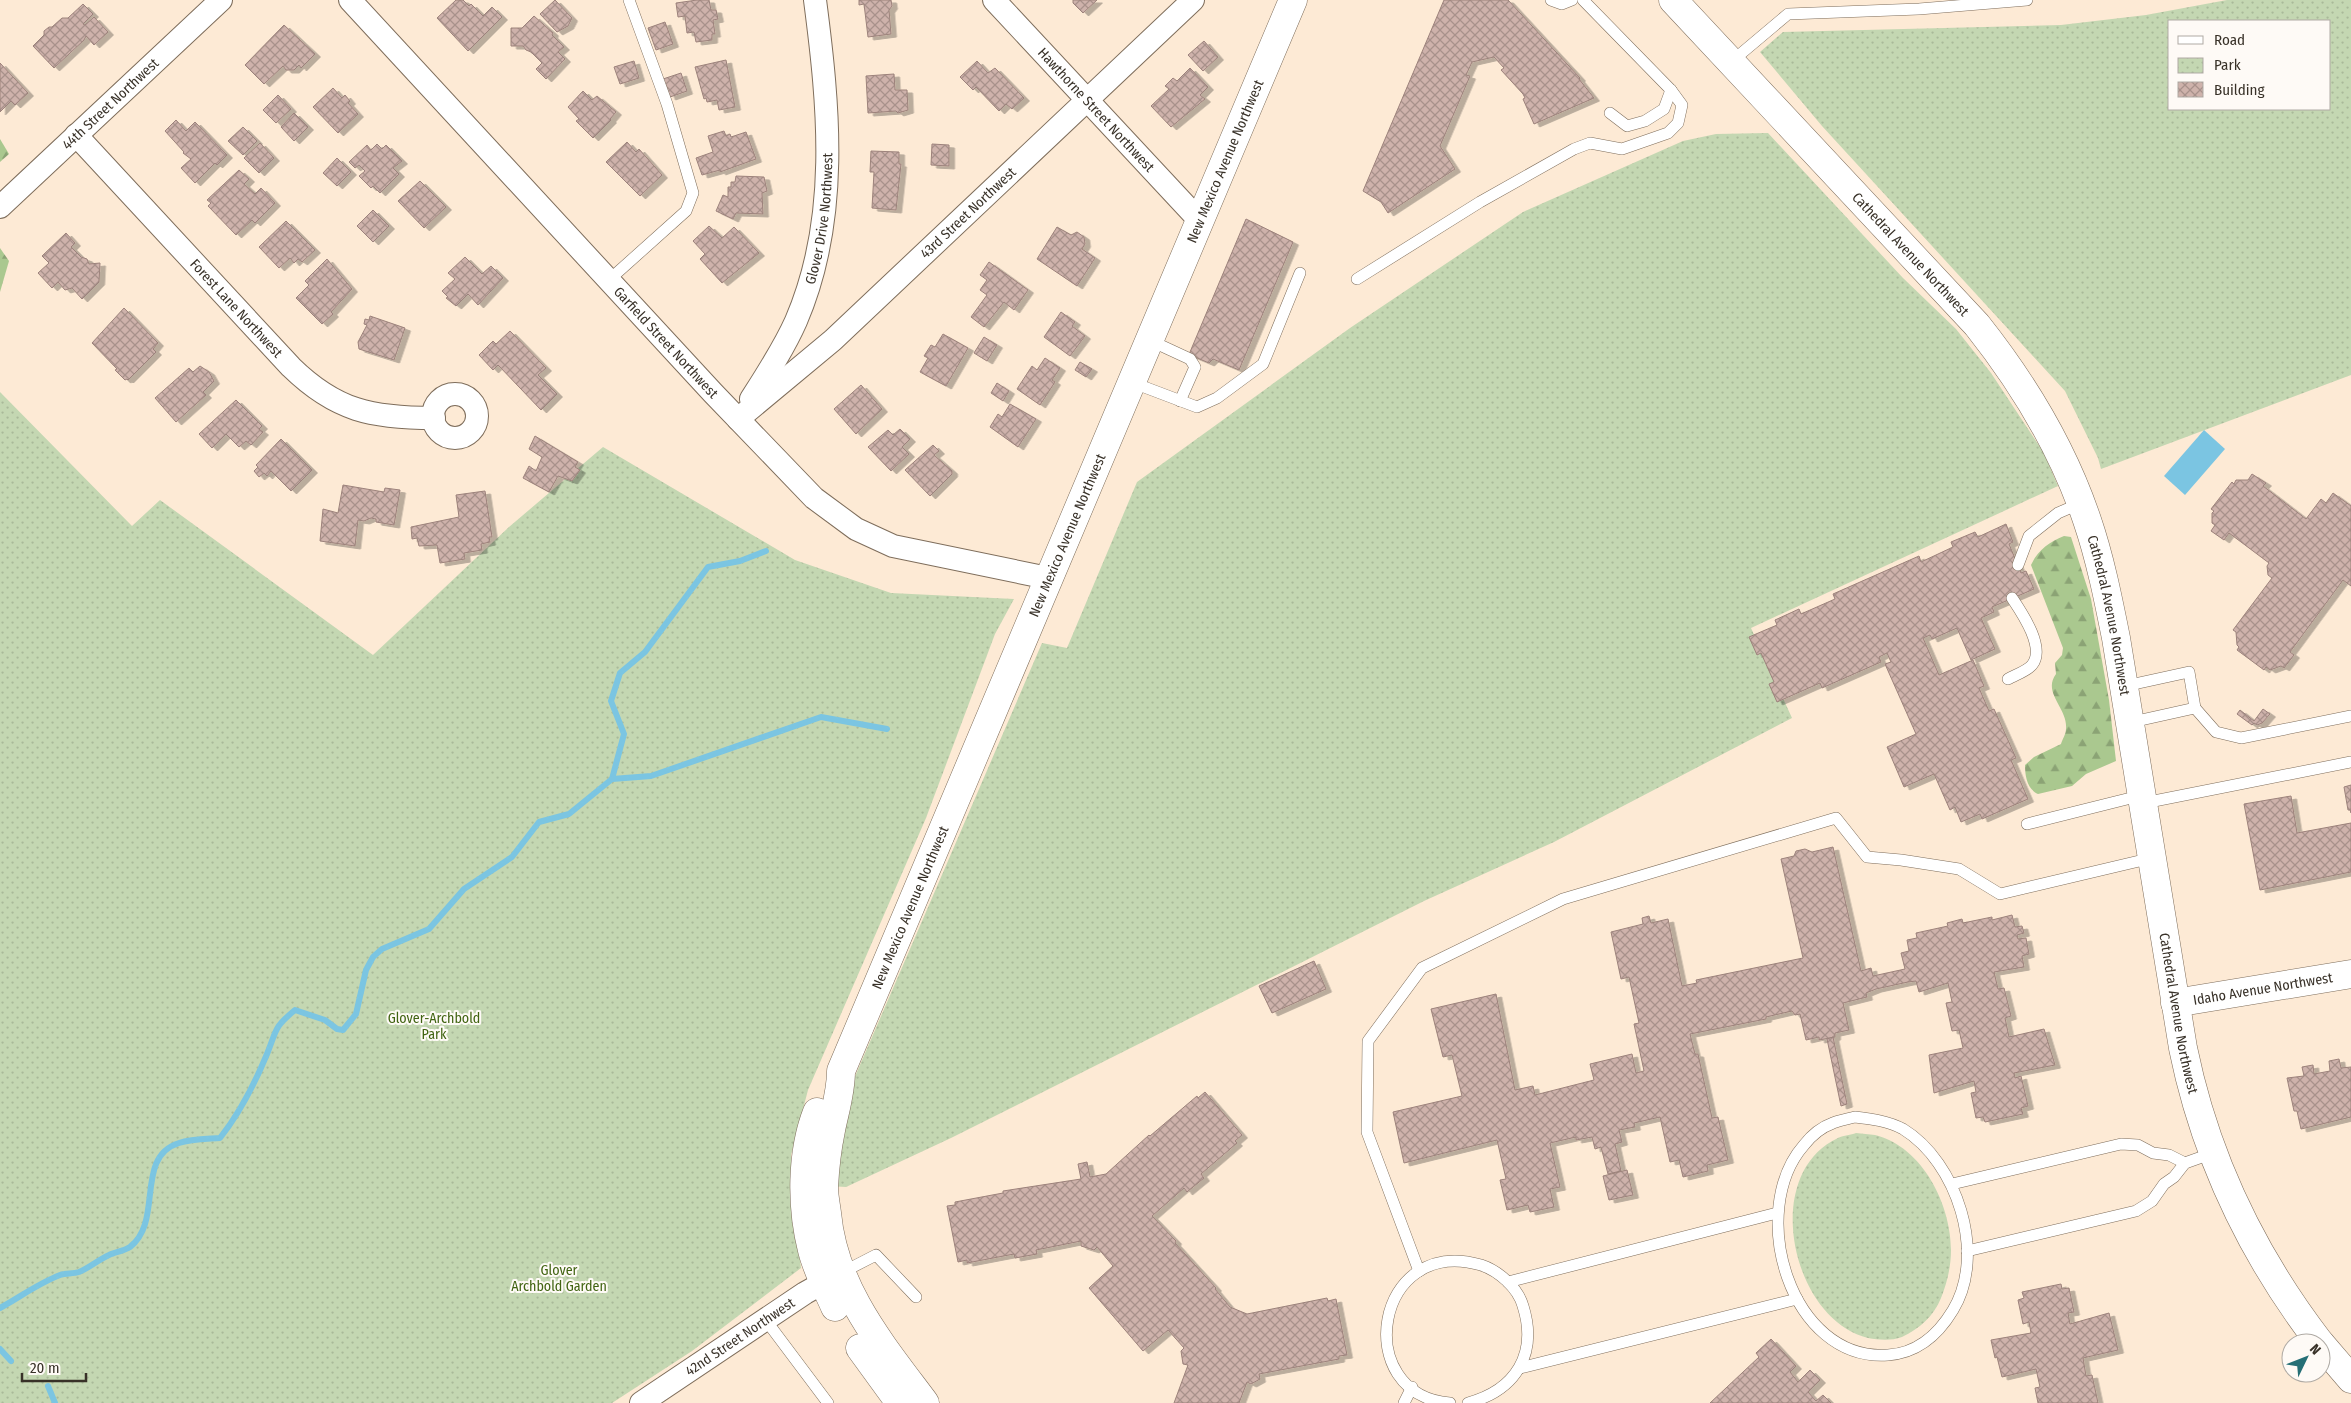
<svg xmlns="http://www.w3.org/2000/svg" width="2351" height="1403" font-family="'Fira Sans Condensed',sans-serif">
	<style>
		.forest { fill: url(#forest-firs) }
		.park { fill: url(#park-dots); fill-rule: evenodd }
		.water { fill: #7bc5e2 }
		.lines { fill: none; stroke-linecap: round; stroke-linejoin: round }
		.stream { stroke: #7bc5e2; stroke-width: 6 }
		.building { fill: url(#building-cross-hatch); stroke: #9c827b; filter: url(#shadow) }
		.service-casing { stroke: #7e6d5b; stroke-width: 12 }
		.minor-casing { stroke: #7e6d5b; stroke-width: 24 }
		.tertiary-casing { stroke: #7e6d5b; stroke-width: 29 }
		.service { stroke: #fff; stroke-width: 11 }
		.minor { stroke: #fff; stroke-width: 22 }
		.tertiary { stroke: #fff; stroke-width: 28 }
		.labels { text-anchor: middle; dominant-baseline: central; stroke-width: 4; stroke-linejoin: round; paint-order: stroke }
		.street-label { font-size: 14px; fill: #383128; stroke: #fefaf6 }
		.park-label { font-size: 14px; fill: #416412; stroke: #fefaf6 }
	</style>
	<defs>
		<pattern id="forest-firs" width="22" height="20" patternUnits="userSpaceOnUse" patternTransform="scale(1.25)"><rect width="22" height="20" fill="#aac88f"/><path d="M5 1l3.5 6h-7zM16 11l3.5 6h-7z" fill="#8ba375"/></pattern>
		<pattern id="park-dots" width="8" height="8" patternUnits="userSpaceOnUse" patternTransform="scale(1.25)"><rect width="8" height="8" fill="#c4d7b2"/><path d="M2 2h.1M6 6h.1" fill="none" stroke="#a9b999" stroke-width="1.8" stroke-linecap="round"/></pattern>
		<pattern id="building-cross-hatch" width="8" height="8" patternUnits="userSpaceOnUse" patternTransform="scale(1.25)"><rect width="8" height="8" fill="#ceb2ab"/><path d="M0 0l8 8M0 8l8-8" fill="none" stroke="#a8918b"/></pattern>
		<filter id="shadow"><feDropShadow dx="5.5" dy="3" stdDeviation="0" flood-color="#0004"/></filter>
	</defs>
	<rect width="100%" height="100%" fill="#fdead5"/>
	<g class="forest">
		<polygon points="0,139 9,154 0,162"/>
		<polygon points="0,248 9,261 0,292"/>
		<path d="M2064,536l7,1 20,62 18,101 7,61 -30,13 -14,12 -34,8c-11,-5 -13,-18 -13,-29l9,-8 27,-13c1,-4 5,-10 5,-15 2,-21 -24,-36 -10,-55l-1,-11 7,-8 1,-7 -32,-83c7,-15 18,-23 33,-29z"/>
	</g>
	<g class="park">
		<path d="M2227,0h124v375l-250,94 -3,-11 -33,-67 -243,-265 -62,-74 23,-20 278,-7 85,-10zM2170,21h160v88h-160z"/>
		<polygon points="1768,133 1903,278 1956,329 1991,373 2044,453 2058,486 1751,628 1792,718 1554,842 1424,901 951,1138 846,1187 829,1186 847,1095 1042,643 1067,648 1137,482 1350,328 1523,212 1683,141 1716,134"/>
		<polygon points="0,392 132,526 160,500 373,655 509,527 603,447 795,560 891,593 1014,599 995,634 926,818 808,1090 791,1155 795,1220 801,1268 692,1351 612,1403 0,1403"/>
		<path d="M1856,1133c6,1 13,1 19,2 48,12 76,70 76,115 0,17 -4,33 -10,48 -7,18 -22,31 -39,39 -11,4 -23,3 -34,1 -77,-19 -108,-164 -30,-200 6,-3 13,-3 18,-5z"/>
	</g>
	<polygon class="water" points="2204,430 2225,449 2185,495 2164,476"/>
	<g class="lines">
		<g class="stream">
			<polyline points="612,779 624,734 611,701 620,673 645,652 708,567 740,561 766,551"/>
			<path d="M0,1308c20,-11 39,-25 60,-33 6,-2 13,-1 19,-3 10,-4 19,-12 30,-17 6,-3 15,-4 21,-8 34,-26 4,-90 49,-104 12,-4 28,-4 41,-5 19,-24 35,-55 47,-84 10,-24 6,-26 28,-44l30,10 12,9 6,1 13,-16 10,-44 7,-13 9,-8 47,-20 35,-40 48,-32 27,-35 30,-8 43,-35 39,-3 170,-59 66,12"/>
			<polyline points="0,1349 11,1361"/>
			<polyline points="48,1386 55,1403"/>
		</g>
	</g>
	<g class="building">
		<polygon points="456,0 463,0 469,6 471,4 483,16 492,7 502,17 468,51 437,18"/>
		<polygon points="555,0 572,18 568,26 557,32 540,14"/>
		<polygon points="697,0 709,0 711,10 716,10 718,19 713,20 715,34 712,34 712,40 696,42 694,32 687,33 685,16 678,17 676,3"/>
		<polygon points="859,0 891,0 892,6 889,10 891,34 868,37 864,4 859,5"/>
		<polygon points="1073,0 1097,0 1083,13 1073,3"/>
		<polygon points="1444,0 1508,0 1580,78 1579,79 1594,98 1534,124 1523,99 1525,98 1523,94 1501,70 1504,68 1494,57 1472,62 1466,75 1470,76 1440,146 1455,169 1388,213 1381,202 1363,191"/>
		<polygon points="83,4 93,14 83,24 85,25 94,17 108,32 94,45 86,36 84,40 54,68 33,46 44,35 44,31 49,27 52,27 62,18 68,18"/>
		<polygon points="534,16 553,33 552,35 564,47 558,52 565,59 546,79 536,69 542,63 531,52 526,50 523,46 511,46 511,28 522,28"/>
		<polygon points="665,22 673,44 656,50 648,28"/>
		<polygon points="284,25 315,54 301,68 299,65 294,70 286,70 283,66 264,84 245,65"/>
		<polygon points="1204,41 1218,57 1203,71 1188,55"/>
		<polygon points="726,60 735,107 719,110 717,100 707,102 706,98 704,99 695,67"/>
		<polygon points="634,61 639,78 620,84 614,67"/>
		<polygon points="977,61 988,73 995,68 1024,98 1012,109 1006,104 999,111 976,87 973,90 960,77"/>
		<polygon points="0,63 28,93 15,105 11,101 0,112"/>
		<polygon points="1190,68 1208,87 1200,95 1205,99 1171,127 1151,106 1169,89 1165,86 1173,78 1177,81"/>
		<polygon points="681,73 687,91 670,97 663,79"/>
		<polygon points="894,74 895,90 907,90 908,110 898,113 896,111 868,113 866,76"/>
		<polygon points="333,88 342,98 345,95 350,101 348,103 358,114 338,133 313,107"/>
		<polygon points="583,91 592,100 597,96 616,112 610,119 611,120 593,138 576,121 579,119 568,107"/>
		<polygon points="278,95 291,109 276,123 263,110"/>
		<polygon points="294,113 308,127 294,141 281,127"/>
		<polygon points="176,120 186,131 195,122 227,155 217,165 215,163 195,183 181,168 191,159 183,153 184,152 165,131"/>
		<polygon points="243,127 257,141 243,155 228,141"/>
		<polygon points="724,131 726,136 730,134 731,137 746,132 756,159 720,172 720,170 702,175 696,158 713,152 708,136"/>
		<polygon points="627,142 636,152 639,149 662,175 640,196 606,162"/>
		<polygon points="260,143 274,158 259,173 244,158"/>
		<polygon points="377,144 382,149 386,145 402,161 393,168 399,174 380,193 373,186 371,188 359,176 365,171 359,165 355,168 349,162 367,145 371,150"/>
		<polygon points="932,144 949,145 949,166 931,165"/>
		<polygon points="871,151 899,152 899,164 901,164 896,210 872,208 874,172 870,172"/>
		<polygon points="337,158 351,172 337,186 323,173"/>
		<polygon points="239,170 249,179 244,184 255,194 261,188 275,203 255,223 252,220 236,235 208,206 211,203 207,200"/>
		<polygon points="736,176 764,177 767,191 762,193 763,214 736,213 733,219 716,211 723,195 728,197 728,187 731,187 731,182 735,182"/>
		<polygon points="420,181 446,207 424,228 398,201"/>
		<polygon points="373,210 389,226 373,242 357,226"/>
		<polygon points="1246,219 1293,242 1239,370 1213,359 1209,363 1190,355 1190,352"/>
		<polygon points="286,221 315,250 302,262 298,259 294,263 290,258 279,268 259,247"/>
		<polygon points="709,226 722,238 734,227 759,253 722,283 700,259 705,254 693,241"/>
		<polygon points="1057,227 1071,235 1077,232 1084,237 1085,244 1082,249 1095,258 1077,286 1037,259"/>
		<polygon points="66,233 75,243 71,247 81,257 87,259 89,264 100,263 99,282 82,299 72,288 65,290 58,282 52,288 38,273 49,263 42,256"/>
		<polygon points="465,257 482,274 491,266 503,278 478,305 468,294 456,306 446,298 448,297 442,291 455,279 448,273"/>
		<polygon points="327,259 352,289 331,312 333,314 322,324 296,298 309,285 305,281"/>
		<polygon points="989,262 1028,290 1014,310 1004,302 984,327 971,317 987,295 980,290 987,280 980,275"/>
		<polygon points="124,308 158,343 153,349 156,352 128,380 127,379 125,380 115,370 117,369 92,343"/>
		<polygon points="1061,312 1075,322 1072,326 1085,336 1070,356 1044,337"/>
		<polygon points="370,316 405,328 394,360 359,349 358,342 367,325 364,324 365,319 369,320"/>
		<polygon points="510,331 546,368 538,375 557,394 541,410 498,365 493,370 479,355 493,341 496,344"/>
		<polygon points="943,334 968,348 946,386 920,372 928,358 924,356 931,345 935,347"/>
		<polygon points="984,337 997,345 987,361 974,353"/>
		<polygon points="1045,358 1060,368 1052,380 1055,382 1040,405 1017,389 1032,366 1037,370"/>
		<polygon points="1080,362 1092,369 1086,377 1075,370"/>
		<polygon points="200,366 209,372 214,381 203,392 206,395 176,422 155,398 189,368 193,372"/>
		<polygon points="997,383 1009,391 1003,401 991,393"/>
		<polygon points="861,385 882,409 856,434 834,409"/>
		<polygon points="236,400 262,426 259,429 263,432 251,445 246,441 239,447 226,434 212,448 199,434"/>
		<polygon points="1010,404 1036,419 1018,447 990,427 998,414 1002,417"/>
		<polygon points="900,429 910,439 902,447 909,454 891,471 868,447 888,430 893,435"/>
		<polygon points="535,436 578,462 575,467 580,470 572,481 558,476 549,492 523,478 529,466 536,471 542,457 529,449"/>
		<polygon points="281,439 312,470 291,491 271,471 267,476 264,473 259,477 254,471 258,467 256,465"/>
		<polygon points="933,445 939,451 934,455 952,471 952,474 930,496 905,470"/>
		<polygon points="2252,474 2266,483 2263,486 2306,519 2321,499 2326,503 2333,493 2351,506 2351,586 2343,580 2290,652 2294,655 2284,668 2281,666 2270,670 2266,667 2264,670 2237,650 2239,647 2237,645 2236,632 2233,630 2272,578 2268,575 2267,566 2269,563 2229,533 2224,540 2211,531 2215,525 2212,523 2212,513 2214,511 2211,509 2232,482 2234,484 2236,480 2248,480"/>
		<polygon points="343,485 384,492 385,488 400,490 394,525 376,522 376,519 371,518 364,521 358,520 355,546 320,541 323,509 338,513"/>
		<polygon points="485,491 492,537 489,537 490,542 481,544 482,550 464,553 465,559 440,563 437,545 419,546 417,538 412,539 411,527 459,517 456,495"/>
		<polygon points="2006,524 2013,542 2009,544 2021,573 2026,571 2034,589 1992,607 1994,612 1981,618 1995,649 1971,660 1957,628 1932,639 1930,635 1923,638 1939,675 1973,660 1984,686 1979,688 1989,711 1994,709 2016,758 2011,760 2028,799 1982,819 1980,814 1961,822 1955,807 1950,810 1934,774 1904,787 1887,747 1916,734 1885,664 1891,662 1887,653 1879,657 1881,662 1822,688 1820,683 1777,702 1769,684 1774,682 1761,653 1757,655 1749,637 1777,625 1775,620 1799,609 1801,614 1835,599 1833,594 1919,556 1921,562 1953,547 1951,542 1975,532 1978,537"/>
		<polygon points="2263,709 2270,714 2262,723 2257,725 2254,723 2252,725 2237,714 2240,710 2254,721"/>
		<polygon points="2351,785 2351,813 2350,810 2348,810 2344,787"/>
		<polygon points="2291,796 2297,833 2351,823 2351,872 2260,890 2244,804"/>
		<polygon points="1833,847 1861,971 1871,968 1873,976 1905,969 1901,953 1909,951 1907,940 1917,938 1916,933 1948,926 1947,923 1962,919 1963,923 1992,917 1992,920 2012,915 2015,927 2022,926 2024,933 2017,935 2018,939 2026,938 2029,954 2022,956 2024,967 1994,972 1998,989 2004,988 2011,1016 2005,1018 2009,1037 2044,1029 2055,1065 2014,1073 2015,1078 2021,1076 2028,1106 2021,1108 2023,1114 1985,1122 1983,1117 1976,1118 1971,1093 1976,1092 1974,1081 1934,1093 1929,1055 1963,1048 1959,1030 1952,1031 1946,1003 1952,1002 1948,983 1919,992 1916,981 1908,982 1876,989 1866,993 1867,997 1843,1003 1849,1030 1835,1033 1835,1037 1819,1040 1819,1037 1806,1040 1800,1014 1795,1015 1792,1011 1766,1017 1766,1019 1690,1034 1695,1054 1698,1054 1712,1118 1718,1117 1728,1160 1707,1165 1708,1171 1683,1177 1679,1160 1670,1162 1660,1117 1634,1123 1635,1127 1619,1130 1622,1142 1615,1144 1621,1171 1608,1174 1601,1147 1595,1149 1592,1137 1576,1140 1576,1137 1550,1143 1560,1187 1550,1189 1554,1207 1530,1212 1528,1205 1507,1210 1500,1180 1506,1179 1497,1140 1404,1163 1393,1112 1462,1096 1452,1055 1443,1057 1431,1009 1496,994 1515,1090 1533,1086 1535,1095 1594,1080 1590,1064 1632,1054 1636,1073 1644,1071 1634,1024 1639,1023 1629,977 1621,979 1611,932 1643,924 1642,918 1649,916 1651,923 1668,919 1682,986 1697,983 1696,980 1803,958 1781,859 1794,856 1796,851 1805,849 1812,852"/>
		<polygon points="1314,961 1326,989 1272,1013 1259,986"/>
		<polygon points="1833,1037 1847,1104 1841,1106 1827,1039"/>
		<polygon points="2339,1059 2341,1068 2351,1067 2351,1117 2301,1129 2297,1111 2294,1111 2287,1078 2304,1076 2302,1067 2313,1065 2314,1074 2330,1071 2329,1061"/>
		<polygon points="1205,1092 1242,1135 1235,1141 1237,1143 1201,1174 1204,1178 1187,1192 1184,1188 1152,1216 1176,1241 1175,1243 1216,1288 1215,1289 1230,1307 1247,1314 1327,1298 1328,1301 1336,1299 1347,1355 1339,1356 1339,1359 1259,1374 1260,1379 1251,1384 1247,1382 1239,1403 1174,1403 1188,1365 1183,1364 1181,1351 1184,1348 1168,1330 1143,1351 1089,1288 1113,1266 1097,1247 1094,1250 1081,1246 1081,1241 1036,1250 1037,1254 1015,1258 1014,1254 967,1263 967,1260 958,1262 947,1206 955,1205 955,1202 1003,1193 1003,1191 1081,1179 1078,1164 1087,1162 1090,1177 1106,1174 1149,1135 1150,1136 1197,1096 1198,1098"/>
		<polygon points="1627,1170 1633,1195 1609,1200 1603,1176"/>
		<polygon points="2061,1284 2062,1289 2069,1288 2074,1312 2068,1313 2070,1324 2109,1313 2118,1350 2083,1358 2086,1376 2092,1375 2098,1403 2038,1403 2035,1388 2040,1387 2036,1369 2002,1377 1997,1357 1995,1358 1991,1340 2031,1333 2029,1322 2023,1324 2018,1300 2024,1298 2022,1292"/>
		<polygon points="1771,1339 1796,1366 1790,1372 1798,1382 1810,1370 1820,1380 1808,1392 1816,1401 1823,1395 1831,1403 1710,1403 1759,1357 1756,1353"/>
	</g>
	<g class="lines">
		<g class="service-casing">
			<g id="service">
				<polyline points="1551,0 1562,4 1572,0"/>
				<polyline points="1731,62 1788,14 1919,9 2027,0"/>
				<polyline points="1610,113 1627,126 1645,121 1664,109 1671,90"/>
				<polyline points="1357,279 1480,202 1574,149 1590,143 1622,149 1668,133 1678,123 1682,105 1671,90 1583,0"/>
				<polyline points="609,280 686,211 693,193 667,104 629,0"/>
				<polyline points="1149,340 1190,359 1195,367 1180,401"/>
				<polyline points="1131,382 1197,407 1217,398 1263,364 1300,273"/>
				<polyline points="2018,565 2029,536 2058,513 2081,503"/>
				<path d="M2008,679c7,-4 19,-8 24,-14 14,-17 -10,-52 -20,-67"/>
				<polyline points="2125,686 2189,672 2195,708 2216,732 2241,738 2351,716"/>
				<polyline points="2132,722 2195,708"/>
				<polyline points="2144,803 2351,762"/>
				<polyline points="2027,824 2143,795"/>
				<path d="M1855,1117c17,2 33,4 48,12 54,33 84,125 50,181 -15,25 -35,43 -65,45 -98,7 -142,-144 -84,-210 7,-9 18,-18 29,-22 7,-3 15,-4 22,-6z"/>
				<polyline points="1952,1184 2121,1144 2138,1145 2153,1153 2169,1155 2185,1163"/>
				<polyline points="1967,1251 2136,1211 2152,1201 2164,1184 2174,1177 2185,1163 2213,1153"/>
				<polyline points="1419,1271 1367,1132 1368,1041 1422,968 1563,899 1836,818 1867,857 1901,860 1959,869 2000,894 2152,858"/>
				<polyline points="841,1273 876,1255 916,1297"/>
				<polyline points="1508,1282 1777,1213"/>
				<polyline points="765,1319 828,1403"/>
				<polyline points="1520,1368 1797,1299"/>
				<polyline points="1404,1403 1412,1387"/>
				<path d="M1450,1403c-100,-8 -76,-169 31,-138 18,6 37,23 42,41 15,48 -7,84 -55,97"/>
			</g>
		</g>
		<g class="minor-casing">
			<g id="minor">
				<path id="s1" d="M350,0l363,393 101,105 42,31 37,17 155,32"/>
				<path id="s2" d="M994,0l205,220"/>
				<path id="s3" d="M76,135l215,232c45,44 81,51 143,51"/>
				<path id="s4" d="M0,207l221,-207"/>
				<circle cx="455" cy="416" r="22"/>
				<path id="s5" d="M751,399c16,-25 33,-51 45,-78 44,-102 33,-214 19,-321"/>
				<path id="s6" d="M738,419l95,-79 360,-340"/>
				<path id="s7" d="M641,1403l164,-110 34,-19"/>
			</g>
		</g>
		<g class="tertiary-casing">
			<g id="tertiary">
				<path id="s8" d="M1673,0l304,325c46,58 86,124 110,195 13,38 21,78 29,118l67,410c22,108 70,208 137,295"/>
				<path id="s9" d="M2175,1003l176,-29"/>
				<path d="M817,1112c-16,41 -16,95 -5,138 5,20 15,39 23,57"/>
				<polyline points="2321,1344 2351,1379"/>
				<polyline points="860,1348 900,1403"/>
				<path id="s10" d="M925,1403c-44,-59 -91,-114 -98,-190 -1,-8 -3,-17 -3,-26 1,-19 3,-38 7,-57 4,-20 10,-38 10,-59l452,-1071"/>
			</g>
		</g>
		<use href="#service" class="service"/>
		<use href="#minor" class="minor"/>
		<use href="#tertiary" class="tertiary"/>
	</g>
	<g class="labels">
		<g class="street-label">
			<text stroke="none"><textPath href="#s4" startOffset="151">44th Street Northwest</textPath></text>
			<text stroke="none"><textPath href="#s2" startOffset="150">Hawthorne Street Northwest</textPath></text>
			<text stroke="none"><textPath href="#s10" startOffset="1348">New Mexico Avenue Northwest</textPath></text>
			<text stroke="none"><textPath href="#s6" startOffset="309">43rd Street Northwest</textPath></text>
			<text stroke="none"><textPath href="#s5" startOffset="196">Glover Drive Northwest</textPath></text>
			<text stroke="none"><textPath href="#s8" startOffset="348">Cathedral Avenue Northwest</textPath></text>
			<text stroke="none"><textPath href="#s3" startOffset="236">Forest Lane Northwest</textPath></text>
			<text stroke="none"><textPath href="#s1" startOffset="466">Garfield Street Northwest</textPath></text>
			<text stroke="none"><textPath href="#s10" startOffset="942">New Mexico Avenue Northwest</textPath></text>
			<text stroke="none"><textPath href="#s8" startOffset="768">Cathedral Avenue Northwest</textPath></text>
			<text stroke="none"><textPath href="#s10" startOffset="538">New Mexico Avenue Northwest</textPath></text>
			<text stroke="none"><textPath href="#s9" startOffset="89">Idaho Avenue Northwest</textPath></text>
			<text stroke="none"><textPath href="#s8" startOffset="1172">Cathedral Avenue Northwest</textPath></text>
			<text stroke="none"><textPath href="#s7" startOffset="119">42nd Street Northwest</textPath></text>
		</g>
		<g class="park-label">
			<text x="434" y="1018">Glover-Archbold<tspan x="434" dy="16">Park</tspan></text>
			<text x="559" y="1270">Glover<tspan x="559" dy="16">Archbold Garden</tspan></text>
		</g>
	</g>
	<rect x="2168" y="20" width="162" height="90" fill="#fefaf6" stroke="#afaaa4"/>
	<rect x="2178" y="36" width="25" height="8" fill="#ffffff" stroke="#afaaa4"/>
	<text x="2214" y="45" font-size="15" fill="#383128">Road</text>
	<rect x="2178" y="58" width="25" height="15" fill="url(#park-dots)" stroke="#afaaa4"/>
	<text x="2214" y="70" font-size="15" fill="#383128">Park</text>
	<rect x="2178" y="82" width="25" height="15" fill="url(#building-cross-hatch)" stroke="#afaaa4"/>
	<text x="2214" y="95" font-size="15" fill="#383128">Building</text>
	<g transform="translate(2306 1358) rotate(47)"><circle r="24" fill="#fefaf6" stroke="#afaaa4"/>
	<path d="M0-4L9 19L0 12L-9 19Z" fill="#256f76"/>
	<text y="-8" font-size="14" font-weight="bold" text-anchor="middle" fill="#383128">N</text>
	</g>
	<path d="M22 1373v8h64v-8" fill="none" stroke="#383128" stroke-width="2.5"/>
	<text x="30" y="1373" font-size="15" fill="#383128" stroke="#fefaf6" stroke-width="4" paint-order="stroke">20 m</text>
</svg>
